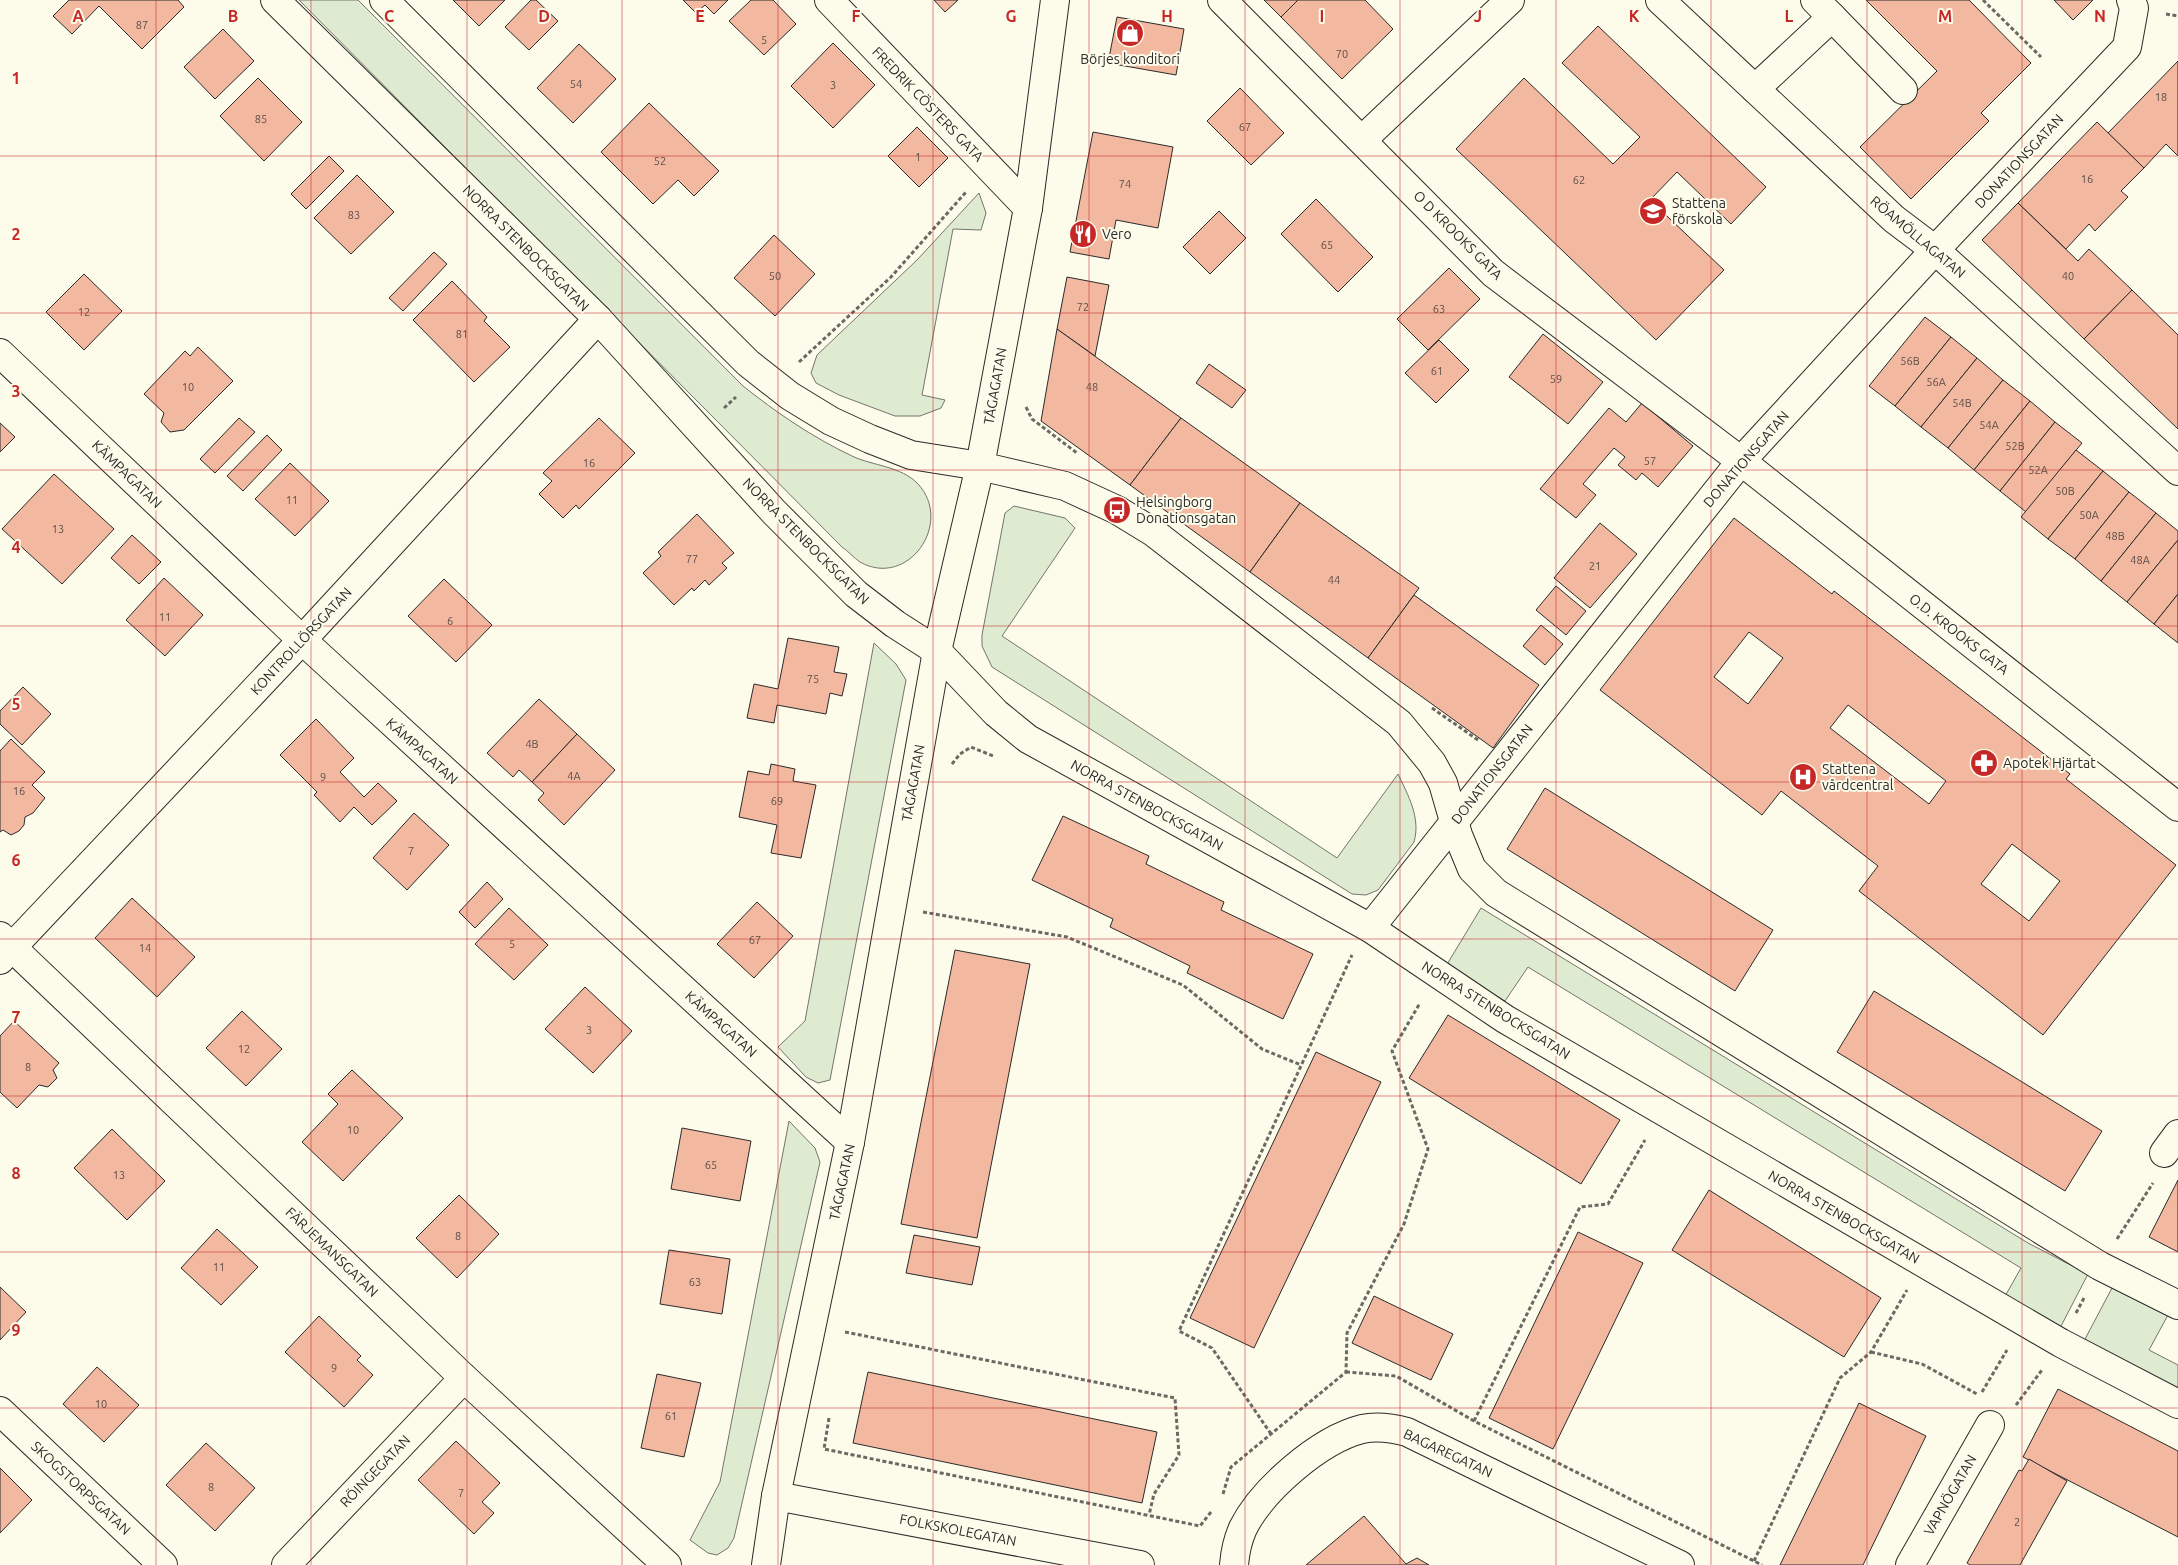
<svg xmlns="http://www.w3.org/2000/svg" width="2178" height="1565" font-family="Ubuntu,sans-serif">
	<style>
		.green { fill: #deebd1; stroke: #74746e }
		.building { fill: #f2b8a0; stroke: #2b2b2b; fill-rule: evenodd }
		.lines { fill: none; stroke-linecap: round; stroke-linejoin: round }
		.minor-casing { stroke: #2b2b2b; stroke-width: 30 }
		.path { stroke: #6a6964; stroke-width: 3; stroke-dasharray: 4 2.5; stroke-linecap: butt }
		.minor { stroke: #fdfbea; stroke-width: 28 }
		.grid { fill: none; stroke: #c62828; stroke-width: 1; stroke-opacity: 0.55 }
		.labels { text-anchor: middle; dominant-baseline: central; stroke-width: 4; stroke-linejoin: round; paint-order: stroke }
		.number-label { font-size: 11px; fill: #5d4e48 }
		.poi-label { font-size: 14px; fill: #2b2b2b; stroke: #fdfbea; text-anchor: start }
		.street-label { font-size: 14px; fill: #2b2b2b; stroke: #fdfbea }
		.grid-label { font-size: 16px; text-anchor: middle; font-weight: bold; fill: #c62828; stroke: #fdfbea; stroke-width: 4; stroke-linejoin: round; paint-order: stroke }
	</style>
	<rect width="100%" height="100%" fill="#fdfbea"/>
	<g class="green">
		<path d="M299,0h59l385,386c34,27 69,51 109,70 21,10 49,10 66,28 36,39 -10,105 -58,78 -6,-4 -12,-11 -18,-15z"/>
		<polygon points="979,193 986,213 981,230 953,229 922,395 945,400 941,408 920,416 895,416 839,395 816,383 811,373 817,355 917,260"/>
		<path d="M1014,506l51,12 10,10 -73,108 335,222 61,-84c10,21 23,44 16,68l-36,48 -12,5 -14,-1 -360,-227 -10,-21v-11l23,-122z"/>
		<polygon points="874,643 896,664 906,680 830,1080 818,1083 806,1077 778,1047 805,1021"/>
		<polygon points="1481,908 2028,1243 2088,1274 2059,1330 2004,1298 2021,1268 1528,967 1505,1001 1446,966"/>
		<polygon points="789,1121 815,1148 820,1162 734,1538 728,1548 717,1555 708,1553 690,1540 720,1482"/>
		<polygon points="2113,1286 2168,1315 2149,1350 2178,1365 2178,1389 2084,1341"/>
	</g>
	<g class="building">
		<polygon points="69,0 178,0 184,7 142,49 99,6 72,34 53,16"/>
		<polygon points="453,0 505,0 479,26"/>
		<polygon points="531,0 536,0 558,21 529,50 505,27"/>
		<polygon points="683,0 728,0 714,14 705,5 696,13"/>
		<polygon points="751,0 773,0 796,24 764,55 729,21"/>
		<polygon points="934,0 958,0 945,12"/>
		<polygon points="1264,0 1298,0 1281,17"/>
		<polygon points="1298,0 1365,0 1393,29 1342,79 1281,17"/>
		<polygon points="1866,0 1969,0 2031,63 1981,113 1989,121 1911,199 1860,147 1937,71"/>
		<polygon points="2054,0 2093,0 2073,20"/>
		<polygon points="1117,17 1184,29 1176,75 1108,63"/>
		<polygon points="1598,26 1766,187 1731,224 1677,172 1650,200 1724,270 1656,340 1456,149 1524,78 1613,164 1640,137 1562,63"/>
		<polygon points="223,29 254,61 215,99 184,67"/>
		<polygon points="833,43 875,85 833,128 791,86"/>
		<polygon points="579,44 616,79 573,123 537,88"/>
		<polygon points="2178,61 2178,156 2166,144 2144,168 2108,133"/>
		<polygon points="258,78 302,122 264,161 220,116"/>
		<polygon points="1240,88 1284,133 1251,165 1207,121"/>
		<polygon points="649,103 719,171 694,196 678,180 653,204 601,152"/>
		<polygon points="2097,122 2144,168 2121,191 2128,197 2095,231 2089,224 2066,249 2018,203"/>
		<polygon points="917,127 948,158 919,187 888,156"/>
		<polygon points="1093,132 1173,147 1158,228 1116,220 1109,259 1070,252"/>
		<polygon points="329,156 344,171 306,209 291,194"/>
		<polygon points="357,175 394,212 351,254 314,218"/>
		<polygon points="1316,199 1373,257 1338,292 1281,234"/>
		<polygon points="2018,203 2078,261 2089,249 2132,290 2084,339 1982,240"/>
		<polygon points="1219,211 1246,238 1210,274 1183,247"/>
		<polygon points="774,235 815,274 775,316 734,278"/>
		<polygon points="434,252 447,264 403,311 389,298"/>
		<polygon points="1449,268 1480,299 1428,350 1397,319"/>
		<polygon points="84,274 122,311 84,350 46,312"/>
		<polygon points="1067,277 1109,285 1095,356 1057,329"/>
		<polygon points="452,281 487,317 484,321 510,347 474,382 413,320"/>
		<polygon points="2132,290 2178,335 2178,429 2084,339"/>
		<polygon points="1925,317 1951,337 1895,406 1869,386"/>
		<polygon points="1057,329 1181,418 1130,485 1041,421"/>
		<polygon points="1543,334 1603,382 1568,424 1509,377"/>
		<polygon points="1951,337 1977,358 1921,427 1895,406"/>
		<polygon points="1439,340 1469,370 1436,403 1405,373"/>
		<polygon points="198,347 233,381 184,430 170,432 161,422 164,413 144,394 185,351 190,356"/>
		<polygon points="1977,358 2003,380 1948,448 1921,427"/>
		<polygon points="1209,364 1246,390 1232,408 1196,383"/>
		<polygon points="2003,380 2030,401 1974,470 1948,448"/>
		<polygon points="2030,401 2055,422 2000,491 1974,470"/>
		<polygon points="1642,403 1693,446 1658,487 1642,473 1636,480 1618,465 1625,457 1614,448 1583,484 1596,495 1576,518 1540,489 1609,408 1626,422"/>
		<polygon points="239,418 255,432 215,473 200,459"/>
		<polygon points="599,418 635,453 579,509 576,505 563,518 539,494 552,481 543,473"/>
		<polygon points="1181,418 1300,503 1250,572 1130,485"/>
		<polygon points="2055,422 2082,443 2026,512 2000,491"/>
		<polygon points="0,423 15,437 0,452"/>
		<polygon points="267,435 282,450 243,491 227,476"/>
		<polygon points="2076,450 2103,471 2048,539 2021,517"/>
		<polygon points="290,463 329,501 295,536 255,499"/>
		<polygon points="2103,471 2129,492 2075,559 2048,539"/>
		<polygon points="54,474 114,529 62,584 2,529"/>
		<polygon points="2129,492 2156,513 2101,581 2075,559"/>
		<polygon points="1300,503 1419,588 1368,658 1250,572"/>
		<polygon points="2156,513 2178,531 2178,540 2127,602 2101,581"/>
		<polygon points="697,514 734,553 722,563 727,568 709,585 705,580 694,591 692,588 674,605 643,573 661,556 658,552"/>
		<path d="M1734,518l98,76 2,-3 236,183 -4,5 110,86 -133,170 -184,-144 19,-25 -97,-75 -19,24 -162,-125zM1749,632l34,26 -35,46 -34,-27zM1848,705l98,76 -17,23 -99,-76zM2012,844l48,37 -31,40 -48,-37z"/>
		<polygon points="1600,523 1637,554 1590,608 1554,578"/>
		<polygon points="132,535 161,562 139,584 111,558"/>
		<polygon points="2178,540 2178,594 2154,624 2127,602"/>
		<polygon points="164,578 203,615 165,656 126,620"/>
		<polygon points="444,579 492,625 456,662 408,616"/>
		<polygon points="1556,586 1586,611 1566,635 1536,610"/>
		<polygon points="2178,594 2178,643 2154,624"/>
		<polygon points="1414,595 1539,685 1493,748 1368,658"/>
		<polygon points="1541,625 1563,644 1545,665 1523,646"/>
		<polygon points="788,638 839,647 834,672 847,674 842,696 830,693 826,714 777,705 774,723 747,718 754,684 778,689"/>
		<polygon points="23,687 51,714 22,745 0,724 0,711"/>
		<polygon points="539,699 577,734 532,782 519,770 513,777 487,753"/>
		<polygon points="316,719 354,758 340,772 364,797 378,783 397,801 372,825 354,807 340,822 314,795 317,792 280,755"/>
		<polygon points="577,734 615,770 564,825 538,800 544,793 532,782"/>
		<polygon points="11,739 45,772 32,785 45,798 33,813 25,817 24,825 19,831 11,835 3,830 0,832 0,751"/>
		<polygon points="771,764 795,769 793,781 816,785 801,858 771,853 777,825 739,817 748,771 769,775"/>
		<polygon points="1545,788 1773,930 1735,991 1507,849"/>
		<polygon points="414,813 449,845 407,890 373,858"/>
		<polygon points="1063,816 1149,856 1146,864 1224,902 1221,910 1313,954 1283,1019 1187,973 1190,966 1110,927 1113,919 1032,880"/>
		<polygon points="487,882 503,899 475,928 459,912"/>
		<polygon points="132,898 195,957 157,997 95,938"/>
		<polygon points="757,902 793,936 754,978 717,944"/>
		<polygon points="509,908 548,945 514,980 475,944"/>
		<polygon points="955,950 1030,964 977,1238 901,1224"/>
		<polygon points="585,987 632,1031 593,1073 545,1029"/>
		<polygon points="1874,991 2102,1131 2065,1191 1837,1052"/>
		<polygon points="242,1011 282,1049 246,1086 206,1048"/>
		<polygon points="1448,1015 1620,1120 1581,1184 1409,1078"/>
		<polygon points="14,1021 59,1063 53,1070 57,1078 48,1087 39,1085 17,1108 0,1092 0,1036"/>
		<polygon points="1316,1052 1381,1082 1254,1348 1190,1318"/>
		<polygon points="352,1070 403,1118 343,1181 302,1142 338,1104 328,1094"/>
		<polygon points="682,1128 751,1141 740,1201 671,1189"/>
		<polygon points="112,1129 165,1181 127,1220 74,1168"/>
		<polygon points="2178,1180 2178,1252 2149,1237"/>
		<polygon points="1709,1190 1881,1298 1844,1357 1672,1250"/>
		<polygon points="459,1195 499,1234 457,1278 416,1238"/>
		<polygon points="217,1229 258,1267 221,1305 181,1268"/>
		<polygon points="1578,1232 1643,1263 1553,1449 1489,1418"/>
		<polygon points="914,1235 980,1247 972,1285 906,1273"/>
		<polygon points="669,1250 730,1259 722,1314 660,1304"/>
		<polygon points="0,1287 26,1312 0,1340"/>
		<polygon points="1374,1296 1453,1334 1431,1380 1352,1343"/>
		<polygon points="319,1316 361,1356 357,1360 373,1375 344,1407 285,1352"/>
		<polygon points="97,1367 139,1405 104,1442 63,1404"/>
		<polygon points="868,1372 1157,1432 1142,1503 853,1443"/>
		<polygon points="657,1374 701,1383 684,1457 641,1448"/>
		<polygon points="2058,1389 2178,1451 2178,1537 2023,1457"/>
		<polygon points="1859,1403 1926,1436 1863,1565 1780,1565"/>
		<polygon points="456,1441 500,1483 482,1502 494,1513 474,1534 418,1480"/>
		<polygon points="206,1443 255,1488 215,1531 166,1485"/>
		<polygon points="2029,1459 2067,1481 2020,1565 1970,1565 1967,1563 2019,1470 2022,1471"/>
		<polygon points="0,1468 32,1500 0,1533"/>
		<polygon points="1364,1516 1406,1564 1417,1558 1429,1565 1306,1565"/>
	</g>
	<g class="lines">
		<g class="minor-casing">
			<g id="minor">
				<polyline points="275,0 598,319 774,512 856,594 895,624 937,651 996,713 1028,739 1370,928 1505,1019 2061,1343 2178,1404"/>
				<polyline points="384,0 748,363 790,396 831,421 870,439 911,455 980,466 1065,486 1117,510 1153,532 1399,723 1432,763 1443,783 1458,835 1472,869 1496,893 2100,1266 2178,1305"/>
				<polyline points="829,0 1028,208"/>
				<polyline points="1222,0 1493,273 1741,461 2178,807"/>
				<polyline points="1660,0 1894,219 1935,250 2178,471"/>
				<polyline points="1815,0 1832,17"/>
				<polyline points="1755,89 1832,17 1903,90"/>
				<polyline points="1362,140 1510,0"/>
				<polyline points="0,353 302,640 850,1142"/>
				<polyline points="1370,928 1741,461 1935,250 2127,47 2134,8 2131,0"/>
				<polyline points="0,936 464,1378 667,1565"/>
				<polyline points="0,960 302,640 598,319"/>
				<polyline points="2164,1153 2178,1134"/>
				<polyline points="0,1411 163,1565"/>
				<polyline points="776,1496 1140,1565"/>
				<polyline points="286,1565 464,1378"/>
				<polyline points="766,1565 776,1496 850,1142 937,651 980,466 1028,208 1055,0"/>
				<path d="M1234,1565c1,-12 4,-26 9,-37 19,-38 76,-88 119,-99 15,-3 30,-1 45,3l273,133"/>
				<polyline points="1910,1565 1990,1425"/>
			</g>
		</g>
		<g class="path">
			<polyline points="1983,0 2041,57"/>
			<polyline points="2166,14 2178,16"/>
			<polyline points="799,362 891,277 966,192"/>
			<polyline points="1026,407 1032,419 1077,453"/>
			<polyline points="724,408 736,397"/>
			<polyline points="1432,708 1478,740"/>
			<polyline points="952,764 960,754 971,747 993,756"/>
			<polyline points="923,912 1067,937 1183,985 1262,1049 1301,1065"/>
			<polyline points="2117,1239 2153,1183"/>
			<polyline points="2076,1313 2085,1296"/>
			<polyline points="845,1332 1175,1398 1179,1455 1154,1494 1149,1515"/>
			<polyline points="1871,1352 1922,1364 1977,1394"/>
			<polyline points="1346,1372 1396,1376 1474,1421 1762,1565"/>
			<polyline points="1982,1392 2007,1350"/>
			<polyline points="2016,1405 2042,1370"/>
			<polyline points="829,1418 824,1449 1200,1526 1211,1512"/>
			<polyline points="1474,1421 1580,1207 1608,1204 1645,1140"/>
			<polyline points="1271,1434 1212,1348 1179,1331 1352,955"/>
			<polyline points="1223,1494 1231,1467 1346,1372 1347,1333 1404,1224 1428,1149 1392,1051 1420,1003"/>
			<polyline points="1754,1561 1840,1378 1871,1352 1907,1290"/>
		</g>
		<use href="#minor" class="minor"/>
	</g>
	<path class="grid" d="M156,0v1565M311,0v1565M467,0v1565M622,0v1565M778,0v1565M933,0v1565M1089,0v1565M1245,0v1565M1400,0v1565M1556,0v1565M1711,0v1565M1867,0v1565M2022,0v1565M0,156h2178M0,313h2178M0,470h2178M0,626h2178M0,782h2178M0,939h2178M0,1096h2178M0,1252h2178M0,1408h2178"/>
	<defs>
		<g id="shop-disc" transform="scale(1.4375)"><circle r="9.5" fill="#c62828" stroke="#fdfbea"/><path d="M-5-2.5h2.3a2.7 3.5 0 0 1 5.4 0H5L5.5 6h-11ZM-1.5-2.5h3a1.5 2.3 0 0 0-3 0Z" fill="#fff"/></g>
		<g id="school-disc" transform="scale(1.4375)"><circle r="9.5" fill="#c62828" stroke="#fdfbea"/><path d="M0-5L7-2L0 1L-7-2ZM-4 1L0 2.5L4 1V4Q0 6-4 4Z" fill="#fff"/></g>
		<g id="restaurant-disc" transform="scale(1.4375)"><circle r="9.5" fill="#c62828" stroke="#fdfbea"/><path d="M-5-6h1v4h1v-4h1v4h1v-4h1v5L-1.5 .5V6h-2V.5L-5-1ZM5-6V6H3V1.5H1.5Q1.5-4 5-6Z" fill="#fff"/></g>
		<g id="bus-disc" transform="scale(1.4375)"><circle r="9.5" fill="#c62828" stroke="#fdfbea"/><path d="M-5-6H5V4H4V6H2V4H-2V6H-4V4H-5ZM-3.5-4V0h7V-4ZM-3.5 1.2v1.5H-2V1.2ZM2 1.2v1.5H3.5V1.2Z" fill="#fff"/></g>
		<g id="pharmacy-disc" transform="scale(1.4375)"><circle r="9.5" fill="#c62828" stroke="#fdfbea"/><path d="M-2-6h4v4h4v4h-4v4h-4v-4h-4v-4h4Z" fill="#fff"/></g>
		<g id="hospital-disc" transform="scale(1.4375)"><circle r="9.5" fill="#c62828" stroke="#fdfbea"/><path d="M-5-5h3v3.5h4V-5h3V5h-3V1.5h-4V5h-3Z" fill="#fff"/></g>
	</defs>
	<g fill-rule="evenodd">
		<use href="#shop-disc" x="1130" y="33"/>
		<use href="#school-disc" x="1653" y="211"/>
		<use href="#restaurant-disc" x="1083" y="234"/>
		<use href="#bus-disc" x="1117" y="510"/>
		<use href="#pharmacy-disc" x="1984" y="763"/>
		<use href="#hospital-disc" x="1803" y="777"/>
	</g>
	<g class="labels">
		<g class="number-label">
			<text x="142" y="25">87</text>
			<text x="764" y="40">5</text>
			<text x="1342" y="54">70</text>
			<text x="576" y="84">54</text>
			<text x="833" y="85">3</text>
			<text x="2161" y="97">18</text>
			<text x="261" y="119">85</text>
			<text x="1245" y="127">67</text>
			<text x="918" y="157">1</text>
			<text x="660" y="161">52</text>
			<text x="2087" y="179">16</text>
			<text x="1579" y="180">62</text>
			<text x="1125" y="184">74</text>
			<text x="354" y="215">83</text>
			<text x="1327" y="245">65</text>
			<text x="775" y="276">50</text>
			<text x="2068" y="276">40</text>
			<text x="1083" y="307">72</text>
			<text x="1439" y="309">63</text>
			<text x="84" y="312">12</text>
			<text x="462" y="334">81</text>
			<text x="1910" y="361">56B</text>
			<text x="1437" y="371">61</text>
			<text x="1556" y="379">59</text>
			<text x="1936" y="382">56A</text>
			<text x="188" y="387">10</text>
			<text x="1092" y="387">48</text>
			<text x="1962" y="403">54B</text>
			<text x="1989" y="425">54A</text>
			<text x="2015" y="446">52B</text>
			<text x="1650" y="461">57</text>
			<text x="589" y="463">16</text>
			<text x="2038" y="470">52A</text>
			<text x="2065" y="491">50B</text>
			<text x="292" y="500">11</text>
			<text x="2089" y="515">50A</text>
			<text x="58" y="529">13</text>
			<text x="2115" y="536">48B</text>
			<text x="692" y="559">77</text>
			<text x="2140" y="560">48A</text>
			<text x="1595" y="566">21</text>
			<text x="1334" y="580">44</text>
			<text x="165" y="617">11</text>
			<text x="450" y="621">6</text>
			<text x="813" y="679">75</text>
			<text x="532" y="744">4B</text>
			<text x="574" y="776">4A</text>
			<text x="323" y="777">9</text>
			<text x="19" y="791">16</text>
			<text x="777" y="801">69</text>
			<text x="411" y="851">7</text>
			<text x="755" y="940">67</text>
			<text x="512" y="944">5</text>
			<text x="145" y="948">14</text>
			<text x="589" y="1030">3</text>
			<text x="244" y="1049">12</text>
			<text x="28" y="1067">8</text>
			<text x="353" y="1130">10</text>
			<text x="711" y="1165">65</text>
			<text x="119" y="1175">13</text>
			<text x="458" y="1236">8</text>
			<text x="219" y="1267">11</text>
			<text x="695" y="1282">63</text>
			<text x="334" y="1368">9</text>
			<text x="101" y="1404">10</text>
			<text x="671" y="1416">61</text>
			<text x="211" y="1487">8</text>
			<text x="461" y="1493">7</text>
			<text x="2017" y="1522">2</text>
		</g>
		<g class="poi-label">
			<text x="1130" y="59" text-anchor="middle">Börjes konditori</text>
			<text x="1672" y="203">Stattena<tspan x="1672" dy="16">förskola</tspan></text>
			<text x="1102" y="234">Vero</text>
			<text x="1136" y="502">Helsingborg<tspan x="1136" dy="16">Donationsgatan</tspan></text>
			<text x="2003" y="763">Apotek Hjärtat</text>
			<text x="1822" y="769">Stattena<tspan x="1822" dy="16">vårdcentral</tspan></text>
		</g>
		<g class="street-label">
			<text transform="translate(928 104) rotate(46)">FREDRIK CÖSTERS GATA</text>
			<text transform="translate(2019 161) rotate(-47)">DONATIONSGATAN</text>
			<text transform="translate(1458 235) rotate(45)">O D KROOKS GATA</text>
			<text transform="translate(1918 237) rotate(40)">RÖAMÖLLAGATAN</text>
			<text transform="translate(526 248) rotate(45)">NORRA STENBOCKSGATAN</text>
			<text transform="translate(995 386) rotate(-80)">TÅGAGATAN</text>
			<text transform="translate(1746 459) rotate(-49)">DONATIONSGATAN</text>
			<text transform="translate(127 474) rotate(44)">KÄMPAGATAN</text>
			<text transform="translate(806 541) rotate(45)">NORRA STENBOCKSGATAN</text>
			<text transform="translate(1959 634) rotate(38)">O.D. KROOKS GATA</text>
			<text transform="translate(301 641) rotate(-47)">KONTROLLÖRSGATAN</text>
			<text transform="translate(422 751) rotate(42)">KÄMPAGATAN</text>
			<text transform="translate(1492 774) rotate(-52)">DONATIONSGATAN</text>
			<text transform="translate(913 783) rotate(-80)">TÅGAGATAN</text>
			<text transform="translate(1147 805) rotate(29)">NORRA STENBOCKSGATAN</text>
			<text transform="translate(1496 1010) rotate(32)">NORRA STENBOCKSGATAN</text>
			<text transform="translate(721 1024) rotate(42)">KÄMPAGATAN</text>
			<text transform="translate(842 1182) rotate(-78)">TÅGAGATAN</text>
			<text transform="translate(1844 1217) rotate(30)">NORRA STENBOCKSGATAN</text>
			<text transform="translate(332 1252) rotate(44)">FÄRJEMANSGATAN</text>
			<text transform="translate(1448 1453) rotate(25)">BAGAREGATAN</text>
			<text transform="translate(375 1471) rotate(-46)">RÖINGEGATAN</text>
			<text transform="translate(81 1488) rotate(43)">SKOGSTORPSGATAN</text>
			<text transform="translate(1950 1495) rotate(-60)">VAPNÖGATAN</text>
			<text transform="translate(958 1530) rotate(11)">FOLKSKOLEGATAN</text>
		</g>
	</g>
	<g class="grid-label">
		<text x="78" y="22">A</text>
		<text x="233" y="22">B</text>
		<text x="389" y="22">C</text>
		<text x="544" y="22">D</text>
		<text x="700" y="22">E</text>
		<text x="856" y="22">F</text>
		<text x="1011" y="22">G</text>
		<text x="1167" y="22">H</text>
		<text x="1322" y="22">I</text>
		<text x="1478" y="22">J</text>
		<text x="1634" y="22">K</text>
		<text x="1789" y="22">L</text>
		<text x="1945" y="22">M</text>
		<text x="2100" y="22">N</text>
		<text x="16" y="84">1</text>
		<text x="16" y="240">2</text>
		<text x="16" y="397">3</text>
		<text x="16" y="553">4</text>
		<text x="16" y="710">5</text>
		<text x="16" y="866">6</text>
		<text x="16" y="1023">7</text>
		<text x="16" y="1179">8</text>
		<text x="16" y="1336">9</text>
	</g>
</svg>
